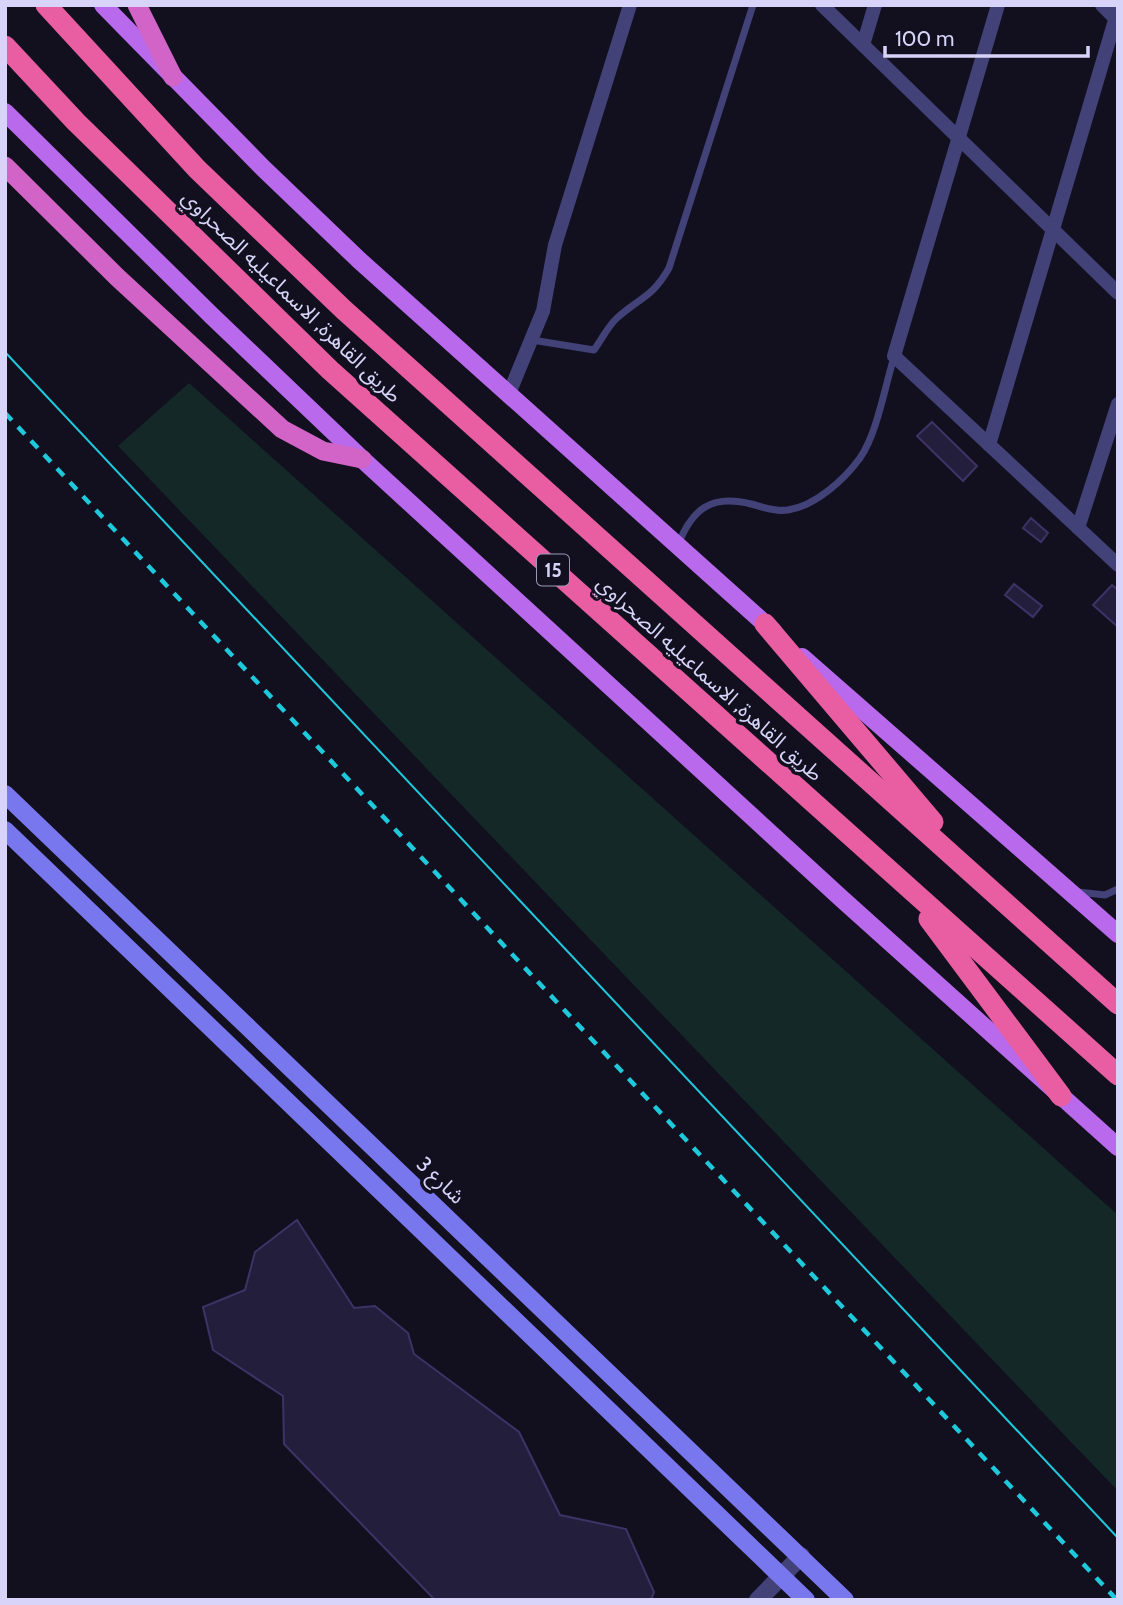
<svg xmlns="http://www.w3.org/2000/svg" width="1123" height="1605" font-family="Cabin,'Noto Sans Arabic',sans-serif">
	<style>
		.green { fill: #132827 }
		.building { fill: #241e3d; stroke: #3d3366; stroke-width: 2 }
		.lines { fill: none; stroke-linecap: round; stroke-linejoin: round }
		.service { stroke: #424178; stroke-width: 7 }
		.minor { stroke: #424178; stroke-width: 14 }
		.tertiary { stroke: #424178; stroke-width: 18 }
		.secondary { stroke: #7977ed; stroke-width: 18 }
		.primary { stroke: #b969eb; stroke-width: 18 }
		.trunk { stroke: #d164c6; stroke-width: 19 }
		.motorway { stroke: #e95ea2; stroke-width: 21 }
		.tram { stroke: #1ec9db; stroke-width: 2 }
		.rail { stroke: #1ec9db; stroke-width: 4.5; stroke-dasharray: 10 9; stroke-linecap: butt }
		.labels { text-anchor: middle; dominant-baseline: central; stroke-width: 7; stroke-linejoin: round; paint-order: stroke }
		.shield { fill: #12101f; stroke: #9c98b8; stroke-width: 2 }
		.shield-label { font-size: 19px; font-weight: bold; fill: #d7d3f9 }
		.street-label { font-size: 21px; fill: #d7d3f9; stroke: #12101f }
	</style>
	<rect width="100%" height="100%" fill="#12101f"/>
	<polygon class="green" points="189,383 1118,1215 1118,1491 118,446"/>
	<g class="building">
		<polygon points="932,422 977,466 963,481 917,436"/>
		<polygon points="1031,518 1048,533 1041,542 1023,528"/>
		<polygon points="1014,584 1042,606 1033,617 1005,595"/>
		<polygon points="1112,585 1118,590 1118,627 1093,605"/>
		<polygon points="297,1220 354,1308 375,1306 408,1333 414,1354 519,1432 560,1515 626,1529 654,1592 651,1600 435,1600 284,1444 283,1396 213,1350 203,1307 245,1290 255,1252"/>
	</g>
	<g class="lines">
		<g class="service">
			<path d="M532,340l62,10c8,-11 14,-24 23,-32 23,-21 35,-20 52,-50l84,-263"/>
			<path d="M678,545c14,-36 33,-51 73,-41 12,3 24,8 37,6 27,-4 56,-30 72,-52 17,-24 25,-72 34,-101"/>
			<polyline points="1078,892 1105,895 1118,889"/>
		</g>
		<g class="minor">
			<polyline points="822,5 1118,293"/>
			<polyline points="998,5 894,356 1118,565"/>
			<polyline points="1102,5 1115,18"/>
			<polyline points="863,45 875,5"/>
			<polyline points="508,396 543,311 555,245 630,5"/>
			<polyline points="989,445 1118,10"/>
			<polyline points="1078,528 1118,404"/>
		</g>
		<polyline class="tertiary" points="758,1600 801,1556"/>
		<g class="secondary">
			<polyline points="5,794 845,1600"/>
			<polyline points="5,830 806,1600"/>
		</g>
		<g class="primary">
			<polyline points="103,5 264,169 359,260 773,631"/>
			<polyline points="5,112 212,316 362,459 842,899 1118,1147"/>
			<polyline points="802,657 1118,934"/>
		</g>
		<g class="trunk">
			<polyline points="137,5 173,77"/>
			<polyline points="5,166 117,277 282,429 323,451 362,459"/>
		</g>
		<g class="motorway">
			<polyline points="46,5 197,169 344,310 1118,1004"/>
			<polyline points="5,46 76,122 330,370 1118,1075"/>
			<polyline points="765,624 933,822"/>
			<polyline points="929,919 1061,1096"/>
		</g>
		<polyline class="tram" points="5,352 1118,1538"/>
		<polyline class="rail" points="5,413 1117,1600"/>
	</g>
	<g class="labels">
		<rect class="shield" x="537" y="554.5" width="32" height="31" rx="5"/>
		<g class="shield-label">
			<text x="553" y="570">15</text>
		</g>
		<g class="street-label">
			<text transform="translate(292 296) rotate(44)">طريق القاهرة, الاسماعيليه الصحراوي</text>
			<text transform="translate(710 678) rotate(42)">طريق القاهرة, الاسماعيليه الصحراوي</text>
			<text transform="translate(441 1180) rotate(44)">شارع 3</text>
		</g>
	</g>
	<rect width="1123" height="1605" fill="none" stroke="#d7d3f9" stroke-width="14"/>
	<path d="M885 46v10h203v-10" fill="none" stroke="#d7d3f9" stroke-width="3.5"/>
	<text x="895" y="46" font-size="21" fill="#d7d3f9" stroke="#12101f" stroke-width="5" paint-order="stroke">100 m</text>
</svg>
